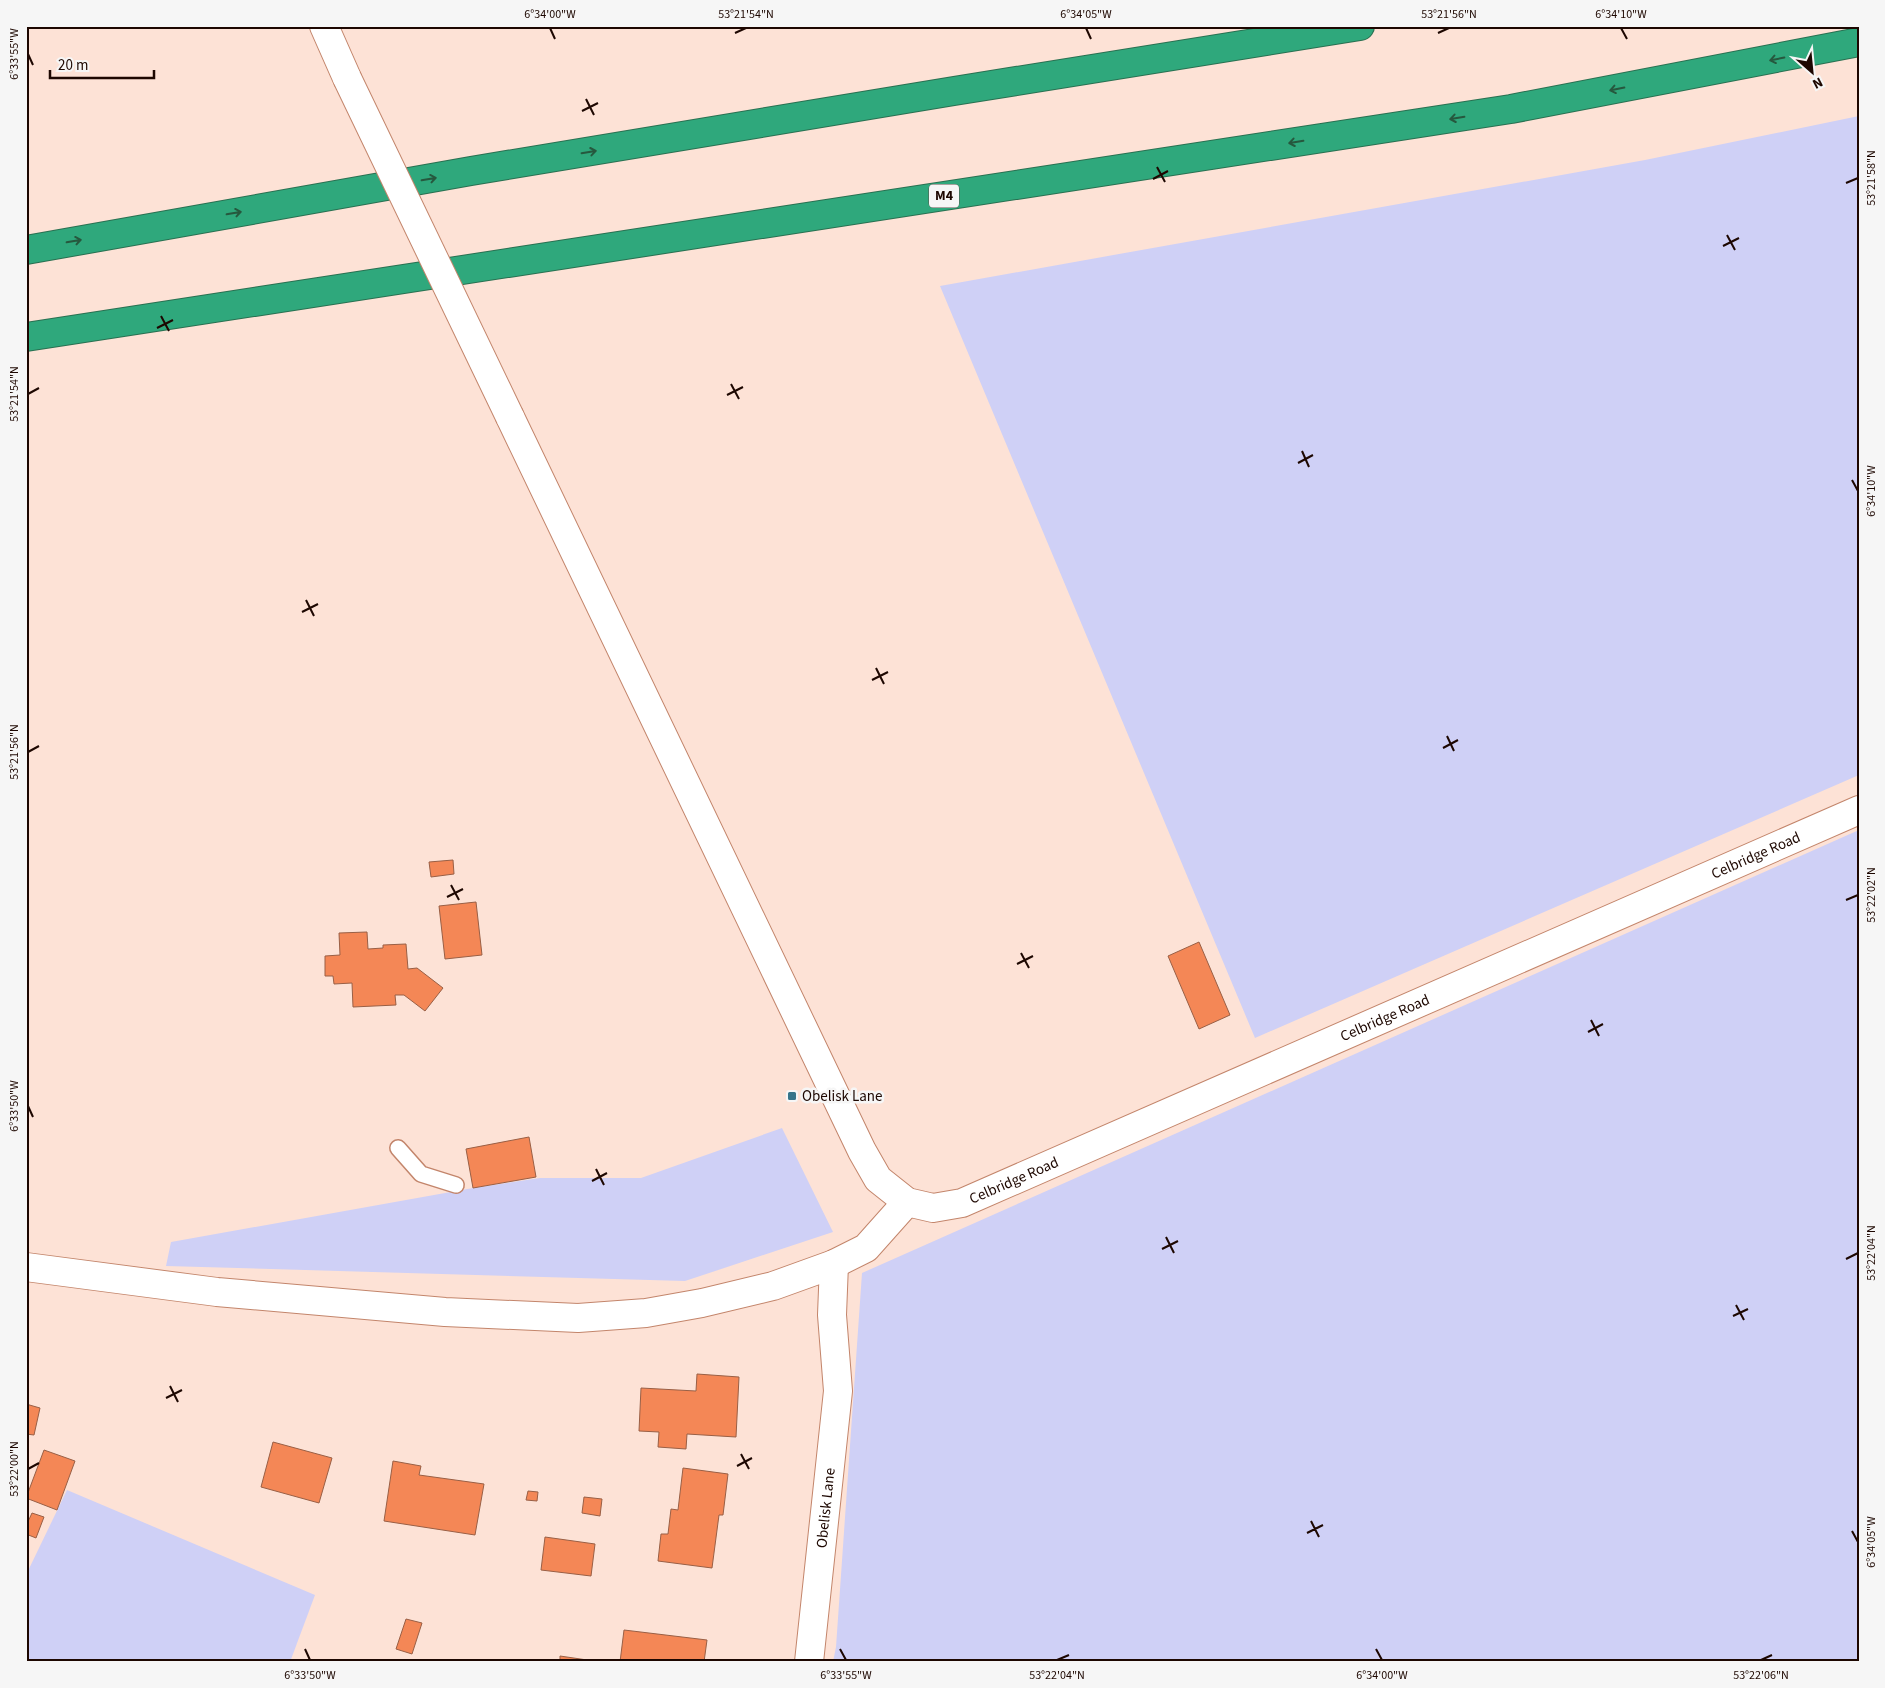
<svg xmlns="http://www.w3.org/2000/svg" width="1885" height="1688" font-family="'Source Sans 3',sans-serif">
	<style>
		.green { fill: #cfd0f6 }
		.building { fill: #f48756; stroke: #995f45 }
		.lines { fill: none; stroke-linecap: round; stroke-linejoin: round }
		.lane-casing { stroke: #c3856b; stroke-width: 18 }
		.street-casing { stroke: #c3856b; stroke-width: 30 }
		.secondary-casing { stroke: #c3856b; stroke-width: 30 }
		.highway-casing { stroke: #297051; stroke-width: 30 }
		.lane { stroke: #fff; stroke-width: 15 }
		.street { stroke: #fff; stroke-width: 28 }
		.secondary { stroke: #fff; stroke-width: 28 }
		.highway { stroke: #2fa87c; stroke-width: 28 }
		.secondary-bridge-casing { stroke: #c3856b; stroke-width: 30; stroke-linecap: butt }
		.secondary-bridge { stroke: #fff; stroke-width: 28 }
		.oneway { stroke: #26583e }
		.ticks { fill: none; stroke: #1d0701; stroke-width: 2 }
		.poi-dot { fill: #36748a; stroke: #f6f6f6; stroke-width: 2 }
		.labels { text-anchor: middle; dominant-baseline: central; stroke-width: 5; stroke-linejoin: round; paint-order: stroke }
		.shield { fill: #f6f6f6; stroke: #5e4f4a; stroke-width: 1 }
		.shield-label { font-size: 14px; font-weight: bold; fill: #1d0701 }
		.street-label { font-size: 15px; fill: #1d0701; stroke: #f6f6f6 }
		.poi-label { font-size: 15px; fill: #1d0701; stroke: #f6f6f6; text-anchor: start }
		.neatline { fill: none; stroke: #1d0701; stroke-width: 2 }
		.ticks-label { font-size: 12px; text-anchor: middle; fill: #1d0701 }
	</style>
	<rect width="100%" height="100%" fill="#fde2d6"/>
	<g class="green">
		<polygon points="1859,116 1859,775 1255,1038 940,286 1645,160"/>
		<polygon points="1859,830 1859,1662 833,1662 836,1647 862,1273"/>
		<polygon points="782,1128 833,1232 685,1281 166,1266 171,1242 473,1188 540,1178 641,1178"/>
		<polygon points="67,1490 315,1595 290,1662 26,1662 26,1575"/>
	</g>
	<g class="building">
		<polygon points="453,860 454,874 431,877 429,862"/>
		<polygon points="476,902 482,955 445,959 439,906"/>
		<polygon points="367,932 368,949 383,948 383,945 406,944 408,969 417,968 443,988 425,1011 404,995 395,995 396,1005 353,1007 352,983 334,984 333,976 325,976 325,956 340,955 339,933"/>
		<polygon points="1199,942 1230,1015 1199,1029 1168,956"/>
		<polygon points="529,1137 536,1177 473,1188 466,1149"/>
		<polygon points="697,1374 739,1377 736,1437 687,1434 686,1449 658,1447 659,1432 639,1431 641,1388 696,1391"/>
		<polygon points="26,1404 40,1408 34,1435 26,1434"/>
		<polygon points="273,1442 332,1458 319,1503 261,1487"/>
		<polygon points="44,1450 75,1461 57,1510 26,1498"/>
		<polygon points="393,1461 421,1466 419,1475 484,1484 475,1535 384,1521"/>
		<polygon points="683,1468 728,1474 723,1515 719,1515 712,1568 658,1561 661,1534 668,1534 671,1509 678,1510"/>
		<polygon points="528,1491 538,1492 537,1501 526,1500"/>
		<polygon points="584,1497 602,1499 600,1516 582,1513"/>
		<polygon points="32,1513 44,1517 36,1538 26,1534 26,1526"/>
		<polygon points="545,1537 595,1544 591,1576 541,1570"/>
		<polygon points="406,1619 422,1623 412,1654 396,1649"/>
		<polygon points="624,1630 707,1640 704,1662 620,1662"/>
		<polygon points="560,1656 594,1661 594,1662 560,1662"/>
	</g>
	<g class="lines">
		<g class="lane-casing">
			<polyline id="lane" points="398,1148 421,1174 456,1185"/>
		</g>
		<g class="street-casing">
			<g id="street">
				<polyline points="26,1267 217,1292 445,1312 578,1318 646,1313 702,1303 773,1286 834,1264 866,1248 907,1202"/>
				<path id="s1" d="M809,1662l29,-271 -6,-76 2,-51"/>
			</g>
		</g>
		<g class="secondary-casing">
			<g id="secondary">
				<polyline points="324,26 347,78"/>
				<path id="s2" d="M510,417l352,734 16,28 29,23 26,6 29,-5 897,-393"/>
			</g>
		</g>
		<g class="highway-casing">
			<g id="highway">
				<polyline points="26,250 471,171 954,91 1360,26"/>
				<polyline points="26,337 1511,109 1859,42"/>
			</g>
		</g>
		<use href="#lane" class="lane"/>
		<use href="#street" class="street"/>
		<use href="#secondary" class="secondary"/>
		<use href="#highway" class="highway"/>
		<g class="secondary-bridge-casing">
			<polyline id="secondary-bridge" points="347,78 510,417"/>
		</g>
		<use href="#secondary-bridge" class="secondary-bridge"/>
	</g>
	<defs><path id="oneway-shaft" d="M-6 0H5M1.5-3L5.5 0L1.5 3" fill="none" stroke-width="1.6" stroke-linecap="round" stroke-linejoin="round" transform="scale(1.25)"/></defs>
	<g class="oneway">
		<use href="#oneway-shaft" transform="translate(1777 59) rotate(169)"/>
		<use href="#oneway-shaft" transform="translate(1617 89) rotate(169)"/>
		<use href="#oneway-shaft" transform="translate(1457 118) rotate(171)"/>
		<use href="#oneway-shaft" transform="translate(1296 142) rotate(171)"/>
		<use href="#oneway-shaft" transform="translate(589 152) rotate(-9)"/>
		<use href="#oneway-shaft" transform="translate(429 179) rotate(-10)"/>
		<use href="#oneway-shaft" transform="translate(234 213) rotate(-10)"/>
		<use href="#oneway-shaft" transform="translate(74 241) rotate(-10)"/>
	</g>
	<path class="ticks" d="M550,28l5,11M1086,28l5,11M1621,28l6,11M735,33l11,-5M1438,33l11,-5M28,54l5,11M586,99l8,16M582,111l16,-8M1157,167l8,15M1153,179l15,-8M1846,183l12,-5M1727,235l8,15M1723,246l16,-8M161,316l8,15M157,328l16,-8M731,384l8,15M28,394l11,-6M727,395l16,-8M1302,451l7,16M1298,463l15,-8M1852,480l6,11M306,600l8,16M302,612l16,-8M876,668l8,16M872,680l16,-8M1447,736l7,15M1443,748l15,-8M28,752l11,-6M451,885l8,15M447,897l16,-8M1846,900l12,-5M1021,953l8,15M1017,964l16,-8M1591,1020l8,16M1588,1032l15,-8M28,1106l5,11M596,1169l8,16M592,1181l15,-8M1166,1237l8,16M1162,1249l16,-8M1846,1259l12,-6M1736,1305l8,15M1733,1316l15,-7M170,1386l8,16M166,1398l16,-8M741,1454l8,15M737,1466l15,-8M28,1469l11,-6M1311,1521l8,16M1852,1531l6,11M1307,1533l16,-8M305,1649l5,11M840,1649l6,11M1376,1649l6,11M1057,1660l12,-5M1761,1660l11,-5"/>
	<rect class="poi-dot" x="787" y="1091" width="10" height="10" rx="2.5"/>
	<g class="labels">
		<rect class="shield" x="929" y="184.5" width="30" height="23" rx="4"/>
		<g class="shield-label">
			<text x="944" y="196">M4</text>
		</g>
		<g class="street-label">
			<text stroke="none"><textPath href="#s2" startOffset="1806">Celbridge Road</textPath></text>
			<text stroke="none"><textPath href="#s2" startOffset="1401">Celbridge Road</textPath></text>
			<text stroke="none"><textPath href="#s2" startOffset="996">Celbridge Road</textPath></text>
			<text stroke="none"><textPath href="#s1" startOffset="155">Obelisk Lane</textPath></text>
		</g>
		<g class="poi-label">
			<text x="802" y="1096">Obelisk Lane</text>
		</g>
	</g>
	<rect width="1885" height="1688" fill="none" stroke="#f6f6f6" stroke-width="55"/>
	<g transform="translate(1812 72) rotate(153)" stroke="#f6f6f6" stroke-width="4" paint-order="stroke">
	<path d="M0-4L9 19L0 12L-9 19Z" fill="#1d0701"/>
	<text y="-8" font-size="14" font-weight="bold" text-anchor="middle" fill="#1d0701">N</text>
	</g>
	<path d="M50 70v8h104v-8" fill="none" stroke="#1d0701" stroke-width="2.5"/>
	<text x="58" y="70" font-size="15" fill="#1d0701" stroke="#f6f6f6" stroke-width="4" paint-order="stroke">20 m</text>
	<rect x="28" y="28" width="1830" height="1632" class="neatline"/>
	<g class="ticks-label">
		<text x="550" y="18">6°34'00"W</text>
		<text x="746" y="18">53°21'54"N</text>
		<text x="1086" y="18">6°34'05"W</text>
		<text x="1449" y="18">53°21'56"N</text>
		<text x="1621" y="18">6°34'10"W</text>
		<text transform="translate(14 54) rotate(-90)" y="4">6°33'55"W</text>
		<text transform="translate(1871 178) rotate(-90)" y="4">53°21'58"N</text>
		<text transform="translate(14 394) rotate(-90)" y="4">53°21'54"N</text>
		<text transform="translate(1871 491) rotate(-90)" y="4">6°34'10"W</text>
		<text transform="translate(14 752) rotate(-90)" y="4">53°21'56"N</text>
		<text transform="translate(1871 895) rotate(-90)" y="4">53°22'02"N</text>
		<text transform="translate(14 1106) rotate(-90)" y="4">6°33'50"W</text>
		<text transform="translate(1871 1253) rotate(-90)" y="4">53°22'04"N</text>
		<text transform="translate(14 1469) rotate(-90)" y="4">53°22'00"N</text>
		<text transform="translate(1871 1542) rotate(-90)" y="4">6°34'05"W</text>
		<text x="310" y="1679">6°33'50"W</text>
		<text x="846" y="1679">6°33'55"W</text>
		<text x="1057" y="1679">53°22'04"N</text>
		<text x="1382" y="1679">6°34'00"W</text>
		<text x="1761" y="1679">53°22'06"N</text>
	</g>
</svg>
